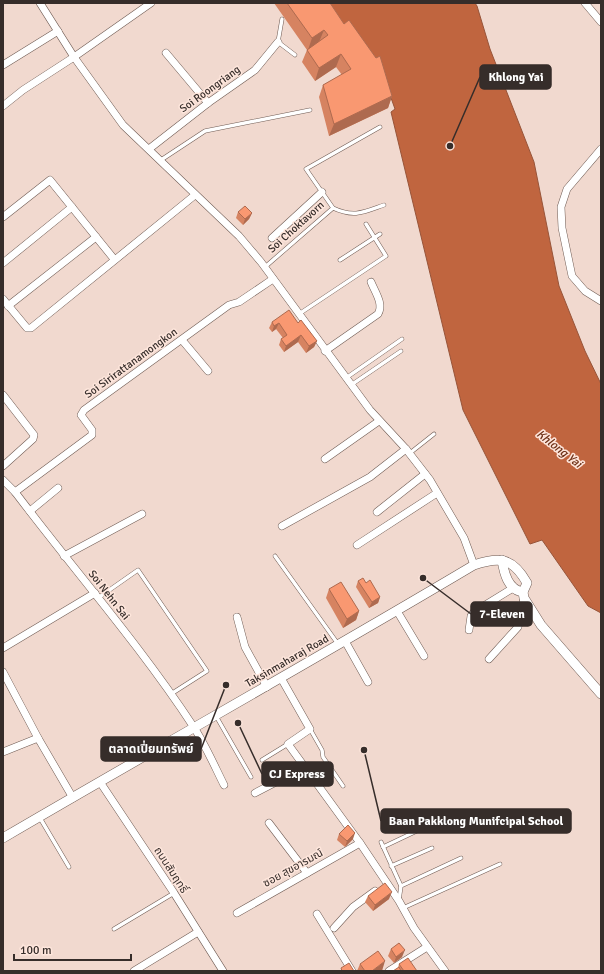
<svg xmlns="http://www.w3.org/2000/svg" width="604" height="974" font-family="Signika,'Noto Sans Thai',sans-serif">
	<style>
		.water { fill: #c0653f; stroke: #975439 }
		.lines { fill: none; stroke-linecap: round; stroke-linejoin: round }
		.service-casing { stroke: #705c54; stroke-width: 4.5 }
		.minor-casing { stroke: #705c54; stroke-width: 8 }
		.tertiary-casing { stroke: #705c54; stroke-width: 10 }
		.service { stroke: #fff; stroke-width: 3.5 }
		.minor { stroke: #fff; stroke-width: 7 }
		.tertiary { stroke: #fff; stroke-width: 9 }
		.wall { fill: #d68361 }
		.shaded-wall { fill: #ae6a4f }
		.building { fill: #f99871; stroke: #ae6a4f }
		.labels { text-anchor: middle; dominant-baseline: central; stroke-width: 3; stroke-linejoin: round; paint-order: stroke }
		.street-label { font-size: 11px; fill: #362d2a; stroke: #fee6dc }
		.water-label { font-size: 12px; font-style: italic; fill: #703319; stroke: #fee6dc }
		.leader { fill: none; stroke: #362d2a; stroke-width: 1.5 }
		.callout-dot { fill: #362d2a; stroke: #fee6dc; stroke-width: 1.5 }
		.callout { fill: #362d2a; stroke: #362d2a; stroke-width: 1.5 }
		.callout-label { font-size: 12px; text-anchor: middle; font-weight: bold; fill: #fff }
	</style>
	<rect width="100%" height="100%" fill="#f1d9cf"/>
	<polygon class="water" points="326,3 475,3 477,6 490,49 534,162 559,286 585,351 601,384 601,613 588,606 542,540 530,544 463,410 391,112 395,109 380,67 347,31"/>
	<g class="lines">
		<g class="service-casing">
			<g id="service">
				<polyline points="282,19 278,42 295,55"/>
				<polyline points="161,160 205,131 310,110"/>
				<path d="M333,208c21,10 31,4 51,-3"/>
				<polyline points="340,260 380,234"/>
				<polyline points="265,267 333,208 306,169 380,127"/>
				<polyline points="299,314 386,256 366,224"/>
				<polyline points="346,378 402,339"/>
				<polyline points="351,385 401,351"/>
				<polyline points="410,453 434,434"/>
				<polyline points="275,556 338,644"/>
				<polyline points="98,598 138,570 207,671 171,694"/>
				<polyline points="216,716 251,777"/>
				<polyline points="310,729 322,750 323,757 343,786"/>
				<polyline points="262,760 288,744"/>
				<polyline points="40,818 69,867"/>
				<polyline points="381,842 401,886"/>
				<polyline points="383,847 421,829"/>
				<polyline points="391,866 432,848"/>
				<polyline points="399,900 401,886 461,858"/>
				<polyline points="403,908 500,864"/>
				<polyline points="114,929 174,893"/>
			</g>
		</g>
		<g class="minor-casing">
			<g id="minor">
				<polyline points="40,3 74,57 123,125 239,236 261,262 370,410 406,449 430,480 464,538 474,565"/>
				<polyline points="585,3 601,22"/>
				<polyline points="166,53 208,103"/>
				<polyline points="3,65 58,31"/>
				<polyline points="3,106 23,90 74,57 151,3"/>
				<polyline points="149,149 208,103 255,70 278,42"/>
				<polyline points="601,149 567,189 561,207 562,228 572,276 585,291 601,301"/>
				<polyline points="3,217 50,180 114,259"/>
				<polyline points="272,238 322,192"/>
				<polyline points="3,263 72,207"/>
				<polyline points="3,299 27,328 31,328 195,195"/>
				<polyline points="8,306 96,237"/>
				<polyline points="182,340 208,371"/>
				<path d="M325,351l53,-37c6,-10 -3,-22 -7,-32"/>
				<polyline points="3,395 34,435 33,439 3,466"/>
				<polyline points="325,459 379,421"/>
				<path d="M3,480l12,12c59,78 124,152 178,234 12,18 21,39 31,59"/>
				<polyline points="15,492 92,435 92,430 81,415 84,410 229,305 239,302 273,279"/>
				<polyline points="30,511 58,488"/>
				<polyline points="377,512 425,474"/>
				<polyline points="282,526 370,477 406,449"/>
				<polyline points="357,545 437,493"/>
				<polyline points="64,556 142,514"/>
				<polyline points="397,611 424,656"/>
				<polyline points="237,617 245,647 267,687"/>
				<polyline points="469,630 471,616 474,612 513,588"/>
				<polyline points="345,641 368,682"/>
				<polyline points="3,648 95,593"/>
				<polyline points="489,659 518,627 524,598"/>
				<polyline points="3,672 38,738"/>
				<polyline points="281,678 310,729 288,744 360,843 399,901 414,928 445,971"/>
				<polyline points="3,752 38,738 73,798"/>
				<polyline points="100,782 174,893 223,971"/>
				<polyline points="255,793 305,767"/>
				<polyline points="269,823 307,873"/>
				<polyline points="237,913 360,843"/>
				<polyline points="317,914 352,971"/>
				<polyline points="334,928 353,907 375,891"/>
				<polyline points="134,971 198,932"/>
				<polyline points="389,971 427,947"/>
			</g>
		</g>
		<g class="tertiary-casing">
			<g id="tertiary">
				<path d="M502,560c2,13 6,30 21,32"/>
				<path d="M3,838c157,-92 315,-180 471,-273 26,-9 39,-7 53,18l-4,9 1,6 17,27 60,69"/>
			</g>
		</g>
		<use href="#service" class="service"/>
		<use href="#minor" class="minor"/>
		<use href="#tertiary" class="tertiary"/>
	</g>
	<g class="wall">
		<polygon points="274,3 330,3 392,96 388,108 329,136 319,97 323,85 342,75 336,67 315,81 302,62 307,50"/>
		<polygon points="238,212 252,213 249,219 243,225 236,218"/>
		<polygon points="272,322 298,323 317,341 314,347 306,353 298,342 284,352 279,345 281,339 283,338 276,329 272,332 269,328"/>
		<polygon points="358,581 366,583 380,597 378,603 369,608 356,587"/>
		<polygon points="329,589 359,611 356,620 343,628 326,598"/>
		<polygon points="339,834 353,839 345,847 337,840"/>
		<polygon points="368,896 389,899 373,911 365,902"/>
		<polygon points="391,949 402,957 394,963 388,956"/>
		<polygon points="360,964 382,971 357,971"/>
		<polygon points="399,964 417,971 393,971 398,968"/>
	</g>
	<g class="shaded-wall">
		<polygon points="324,30 319,42 308,50 312,38"/>
		<polygon points="341,54 336,67 315,81 319,68"/>
		<polygon points="392,96 388,108 329,136 334,124"/>
		<polygon points="252,213 249,219 243,225 245,219"/>
		<polygon points="279,323 276,329 272,332 274,326"/>
		<polygon points="301,335 298,342 284,352 286,346"/>
		<polygon points="317,341 314,347 306,353 309,346"/>
		<polygon points="380,597 378,603 369,608 372,602"/>
		<polygon points="359,611 356,620 343,628 347,619"/>
		<polygon points="355,833 353,839 345,847 347,841"/>
		<polygon points="392,892 389,899 373,911 375,905"/>
		<polygon points="405,950 402,957 394,963 396,957"/>
		<polygon points="385,961 382,971 372,971"/>
	</g>
	<g class="building">
		<polygon points="287,3 330,3 344,24 349,20 376,58 380,56 392,96 334,124 323,85 351,69 341,54 319,68 307,50 328,35 324,30 312,38"/>
		<polygon points="245,206 252,213 245,219 238,212"/>
		<polygon points="289,310 298,323 301,320 317,341 309,346 301,335 286,346 281,339 287,335 279,323 274,326 272,322"/>
		<polygon points="363,578 366,583 370,580 380,597 372,602 358,581"/>
		<polygon points="341,582 359,611 347,619 329,589"/>
		<polygon points="348,825 355,833 347,841 339,834"/>
		<polygon points="385,883 392,892 375,905 368,896"/>
		<polygon points="399,943 405,950 396,957 391,949"/>
		<polygon points="378,951 385,961 372,971 365,971 360,964"/>
		<polygon points="408,958 417,971 404,971 399,964"/>
		<polygon points="349,963 354,971 342,971 341,968"/>
		<polygon points="399,967 401,971 393,971"/>
	</g>
	<g class="labels">
		<g class="street-label">
			<text transform="translate(210 89) rotate(-36)">Soi Roongriang</text>
			<text transform="translate(296 227) rotate(-42)">Soi Choktavorn</text>
			<text transform="translate(131 363) rotate(-36)">Soi Sirirattanamongkon</text>
			<text transform="translate(109 595) rotate(52)">Soi Nehn Sai</text>
			<text transform="translate(287 661) rotate(-30)">Taksinmaharaj Road</text>
			<text transform="translate(293 868) rotate(-29)">ซอย สุขอารมณ์</text>
			<text transform="translate(171 870) rotate(57)">ถนนสัมฤทธิ์</text>
		</g>
		<g class="water-label">
			<text transform="translate(559 449) rotate(38)">Khlong Yai</text>
		</g>
	</g>
	<path class="leader" d="M450 146L480 77M423 578L471 614M226 685L201 749M238 723L262 774M364 750L381 821"/>
	<g class="callout-dot">
		<circle cx="450" cy="146" r="4"/>
		<circle cx="423" cy="578" r="4"/>
		<circle cx="226" cy="685" r="4"/>
		<circle cx="238" cy="723" r="4"/>
		<circle cx="364" cy="750" r="4"/>
	</g>
	<g class="callout">
		<rect x="480" y="65" width="71" height="24" rx="4"/>
		<rect x="471" y="602" width="61" height="24" rx="4"/>
		<rect x="101" y="737" width="100" height="24" rx="4"/>
		<rect x="262" y="762" width="71" height="24" rx="4"/>
		<rect x="381" y="809" width="190" height="24" rx="4"/>
	</g>
	<g class="callout-label">
		<text x="516" y="81">Khlong Yai</text>
		<text x="502" y="618">7-Eleven</text>
		<text x="151" y="753">ตลาดเปี่ยมทรัพย์</text>
		<text x="297" y="778">CJ Express</text>
		<text x="476" y="825">Baan Pakklong Munifcipal School</text>
	</g>
	<rect width="604" height="974" fill="none" stroke="#362d2a" stroke-width="8"/>
	<path d="M14 954v6h117v-6" fill="none" stroke="#362d2a" stroke-width="2"/>
	<text x="20" y="954" font-size="12" fill="#362d2a" stroke="#fee6dc" stroke-width="3" paint-order="stroke">100 m</text>
</svg>
